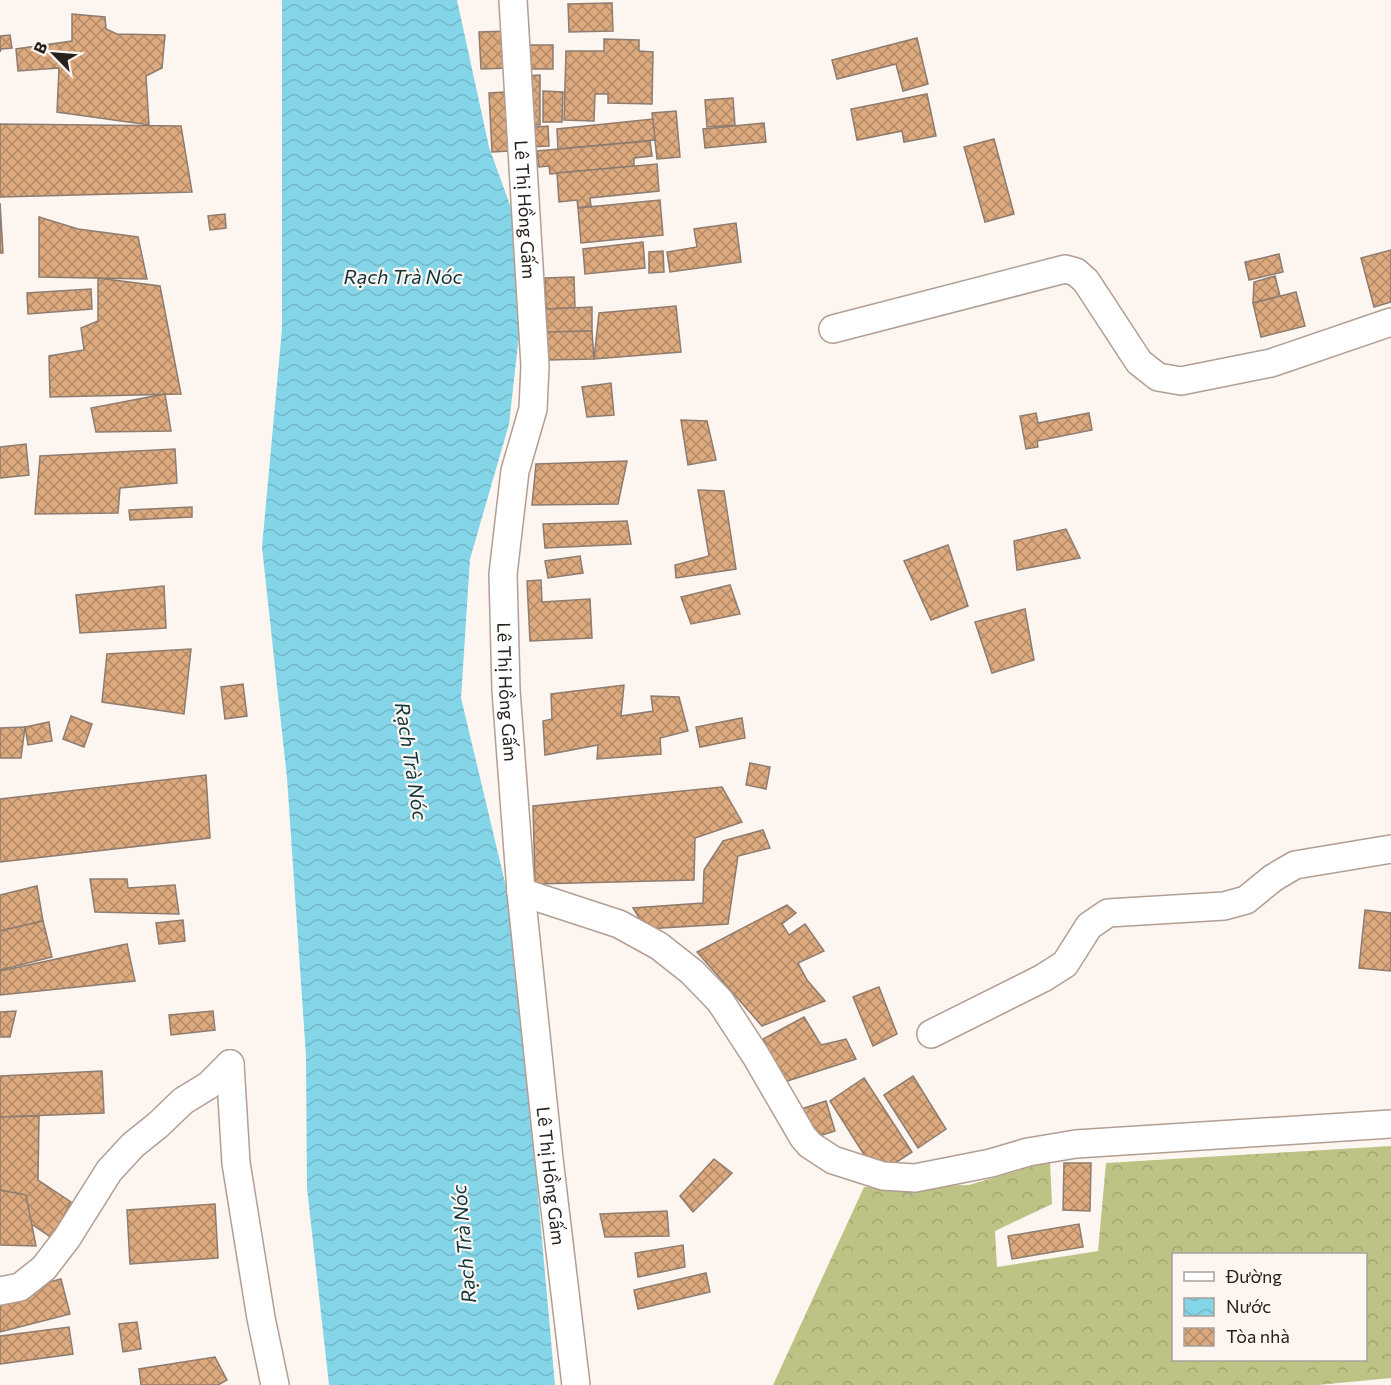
<svg xmlns="http://www.w3.org/2000/svg" width="1391" height="1385" font-family="Commissioner,sans-serif">
	<style>
		.forest { fill: url(#forest-crowns); fill-rule: evenodd }
		.water { fill: url(#water-waves) }
		.building { fill: url(#building-cross-hatch); stroke: #8d7c6f; stroke-width: 1.5 }
		.lines { fill: none; stroke-linecap: round; stroke-linejoin: round }
		.minor-casing { stroke: #b29e93; stroke-width: 30 }
		.minor { stroke: #fff; stroke-width: 27 }
		.labels { text-anchor: middle; dominant-baseline: central; stroke-width: 4.5; stroke-linejoin: round; paint-order: stroke }
		.street-label { font-size: 18px; fill: #28201c; stroke: #fdf5f0 }
		.water-label { font-size: 20px; font-style: italic; fill: #0e353e; stroke: #fdf5f0 }
	</style>
	<defs>
		<pattern id="forest-crowns" width="20" height="18" patternUnits="userSpaceOnUse" patternTransform="scale(1.5)"><rect width="20" height="18" fill="#bdc384"/><path d="M2 6a3 3 0 1 1 6 0M12 15a3 3 0 1 1 6 0" fill="none" stroke="#a2a771"/></pattern>
		<pattern id="water-waves" width="16" height="10" patternUnits="userSpaceOnUse" patternTransform="scale(1.5)"><rect width="16" height="10" fill="#85d5e9"/><path d="M0 5q4-4 8 0t8 0" fill="none" stroke="#73b7c7"/></pattern>
		<pattern id="building-cross-hatch" width="8" height="8" patternUnits="userSpaceOnUse" patternTransform="scale(1.5)"><rect width="8" height="8" fill="#ddaa7f"/><path d="M0 0l8 8M0 8l8-8" fill="none" stroke="#b38a67"/></pattern>
	</defs>
	<rect width="100%" height="100%" fill="#fdf5f0"/>
	<path class="forest" d="M1391,1146v232l-73,7h-545l91,-198 105,-2 81,-24 2,43 -57,27 2,36 101,-16 8,-88zM1174,1254h192v106h-192z"/>
	<polygon class="water" points="282,0 457,0 489,147 528,255 509,424 470,559 461,698 513,916 555,1385 329,1385 307,1188 306,1056 287,778 262,547 282,329"/>
	<g class="building">
		<polygon points="612,3 613,31 569,32 568,4"/>
		<polygon points="72,14 105,17 106,29 117,34 165,35 162,68 146,76 149,125 57,112 59,68 18,71 16,49 72,41"/>
		<polygon points="517,29 529,29 529,45 553,45 553,69 518,69"/>
		<polygon points="510,31 512,68 481,69 479,32"/>
		<polygon points="10,35 12,48 1,49 0,52 0,36"/>
		<polygon points="917,38 928,84 903,91 896,64 837,79 832,60"/>
		<polygon points="604,39 639,40 639,51 653,52 652,104 608,103 608,94 595,94 594,121 564,120 566,51 604,51"/>
		<polygon points="540,75 540,125 525,125 525,76"/>
		<polygon points="543,91 563,92 562,122 543,122"/>
		<polygon points="505,92 505,103 518,102 509,151 492,152 489,93"/>
		<polygon points="927,94 936,136 904,142 902,131 857,140 851,109"/>
		<polygon points="733,98 735,125 707,127 705,100"/>
		<polygon points="676,111 680,157 657,159 652,113"/>
		<polygon points="653,119 655,140 558,149 557,129"/>
		<polygon points="764,123 766,142 705,148 703,129"/>
		<polygon points="0,124 181,126 192,192 0,197"/>
		<polygon points="548,126 549,146 527,147 526,128"/>
		<polygon points="994,139 1014,214 985,222 964,147"/>
		<polygon points="650,141 652,156 634,158 634,166 550,174 549,166 539,167 537,151"/>
		<polygon points="657,164 659,191 590,198 591,206 578,208 577,200 559,202 557,173"/>
		<polygon points="660,200 663,235 581,243 578,208"/>
		<polygon points="0,203 3,253 0,253"/>
		<polygon points="225,214 226,228 210,230 208,216"/>
		<polygon points="39,217 78,229 138,237 147,279 39,277"/>
		<polygon points="736,223 741,262 670,272 667,252 697,247 694,229"/>
		<polygon points="643,242 645,268 585,274 583,249"/>
		<polygon points="1391,250 1391,302 1374,307 1361,258"/>
		<polygon points="663,251 664,272 649,273 649,252"/>
		<polygon points="1279,254 1283,272 1249,280 1245,262"/>
		<polygon points="1275,276 1280,296 1253,303 1254,282"/>
		<polygon points="574,277 575,308 546,309 545,278"/>
		<polygon points="98,278 160,286 181,394 50,397 49,356 84,350 81,328 98,321"/>
		<polygon points="91,289 92,309 28,314 27,293"/>
		<polygon points="1296,292 1305,326 1261,337 1253,303"/>
		<polygon points="676,306 681,352 594,359 599,313"/>
		<polygon points="592,307 592,331 547,332 546,309"/>
		<polygon points="592,331 594,359 547,360 547,332"/>
		<polygon points="611,383 614,415 587,417 582,387"/>
		<polygon points="165,394 171,431 96,432 91,408"/>
		<polygon points="1036,413 1038,423 1089,413 1092,430 1037,441 1038,447 1026,449 1020,416"/>
		<polygon points="681,420 707,421 716,460 688,465"/>
		<polygon points="26,444 29,475 0,478 0,447"/>
		<polygon points="175,449 177,483 120,488 118,513 35,514 40,456"/>
		<polygon points="627,461 618,504 532,505 536,464"/>
		<polygon points="698,490 724,491 736,569 676,578 675,565 709,556"/>
		<polygon points="192,507 192,517 130,520 129,510"/>
		<polygon points="627,521 631,544 545,548 543,524"/>
		<polygon points="1066,529 1080,558 1017,570 1014,541"/>
		<polygon points="948,545 968,606 931,620 904,561"/>
		<polygon points="580,556 583,573 548,578 545,561"/>
		<polygon points="541,580 542,602 590,599 592,638 530,641 527,581"/>
		<polygon points="730,585 740,614 691,624 681,597"/>
		<polygon points="164,586 166,628 80,633 76,595"/>
		<polygon points="1025,609 1034,660 992,673 975,622"/>
		<polygon points="191,649 184,714 102,702 107,654"/>
		<polygon points="243,684 247,716 225,719 221,687"/>
		<polygon points="624,685 621,716 653,711 651,696 679,697 688,731 660,738 661,754 597,759 598,745 545,755 543,721 552,719 551,694"/>
		<polygon points="71,716 92,724 84,747 63,739"/>
		<polygon points="742,718 745,738 700,747 696,727"/>
		<polygon points="49,722 52,741 28,745 25,727"/>
		<polygon points="25,727 21,758 0,758 0,728"/>
		<polygon points="750,763 770,767 766,789 746,785"/>
		<polygon points="206,775 210,838 0,862 0,799"/>
		<polygon points="722,787 742,822 695,838 694,880 535,884 533,806"/>
		<polygon points="763,830 770,848 738,856 728,924 646,929 633,908 703,903 704,870 723,841"/>
		<polygon points="90,879 127,879 128,888 175,885 179,914 95,912"/>
		<polygon points="37,886 43,921 0,931 0,895"/>
		<polygon points="787,905 796,913 782,924 789,935 805,924 824,951 798,963 807,980 825,1001 762,1026 697,952"/>
		<polygon points="1365,910 1391,913 1391,971 1359,968"/>
		<polygon points="183,920 185,941 159,944 156,923"/>
		<polygon points="43,921 52,957 0,970 0,931"/>
		<polygon points="127,944 135,981 0,995 0,971"/>
		<polygon points="879,987 897,1034 873,1046 853,997"/>
		<polygon points="16,1011 10,1037 0,1037 0,1012"/>
		<polygon points="213,1011 215,1030 171,1035 169,1015"/>
		<polygon points="804,1017 821,1045 846,1039 856,1059 784,1082 763,1039"/>
		<polygon points="102,1071 104,1113 0,1117 0,1076"/>
		<polygon points="913,1076 946,1129 918,1148 884,1095"/>
		<polygon points="864,1078 912,1152 877,1175 830,1101"/>
		<polygon points="826,1101 835,1131 806,1140 798,1110"/>
		<polygon points="39,1116 38,1180 71,1202 52,1238 0,1203 0,1117"/>
		<polygon points="714,1159 732,1173 693,1212 680,1196"/>
		<polygon points="1064,1163 1091,1163 1090,1211 1063,1210"/>
		<polygon points="0,1190 26,1195 36,1246 0,1245"/>
		<polygon points="215,1204 218,1258 130,1264 127,1210"/>
		<polygon points="667,1211 669,1236 605,1237 600,1214"/>
		<polygon points="1079,1224 1083,1247 1012,1259 1008,1236"/>
		<polygon points="683,1245 685,1267 638,1277 635,1253"/>
		<polygon points="706,1273 710,1292 638,1309 634,1290"/>
		<polygon points="61,1279 70,1314 0,1332 0,1295"/>
		<polygon points="137,1322 141,1349 123,1352 119,1324"/>
		<polygon points="69,1327 73,1354 0,1364 0,1336"/>
		<polygon points="215,1357 227,1380 218,1385 141,1385 139,1369"/>
	</g>
	<g class="lines">
		<g class="minor-casing">
			<g id="minor">
				<path id="s1" d="M513,0l22,366 -2,43 -18,62 -12,103 3,116 15,202 28,267 27,226"/>
				<polyline points="833,329 1065,269 1076,272 1086,281 1139,362 1158,377 1181,381 1271,363 1391,322"/>
				<polyline points="521,892 619,924 659,946 692,972 720,1001 756,1056 803,1137 810,1145 833,1160 883,1176 915,1178 991,1163 1028,1152 1076,1144 1391,1124"/>
				<polyline points="931,1034 1043,978 1065,964 1089,926 1108,913 1224,906 1246,900 1273,878 1295,865 1391,849"/>
				<polyline points="230,1064 236,1163 261,1318 275,1385"/>
				<polyline points="0,1291 20,1287 44,1268 67,1238 109,1171 133,1145 158,1125 183,1101 209,1085 230,1064"/>
			</g>
		</g>
		<use href="#minor" class="minor"/>
	</g>
	<g class="labels">
		<g class="street-label">
			<text stroke="none"><textPath href="#s1" startOffset="210">Lê Thị Hồng Gấm</textPath></text>
			<text stroke="none"><textPath href="#s1" startOffset="696">Lê Thị Hồng Gấm</textPath></text>
			<text stroke="none"><textPath href="#s1" startOffset="1182">Lê Thị Hồng Gấm</textPath></text>
		</g>
		<g class="water-label">
			<text x="403" y="276">Rạch Trà Nóc</text>
			<text transform="translate(412 761) rotate(81)">Rạch Trà Nóc</text>
			<text transform="translate(463 1244) rotate(-95)">Rạch Trà Nóc</text>
		</g>
	</g>
	<rect x="1172" y="1253" width="195" height="108" fill="#fdf5f0" stroke="#a8a09b" stroke-width="1.5"/>
	<rect x="1184" y="1272" width="30" height="9" fill="#ffffff" stroke="#a8a09b" stroke-width="1.5"/>
	<text x="1226" y="1283" font-size="18" fill="#28201c">Đường</text>
	<rect x="1184" y="1298" width="30" height="18" fill="url(#water-waves)" stroke="#a8a09b" stroke-width="1.5"/>
	<text x="1226" y="1313" font-size="18" fill="#28201c">Nước</text>
	<rect x="1184" y="1328" width="30" height="18" fill="url(#building-cross-hatch)" stroke="#a8a09b" stroke-width="1.5"/>
	<text x="1226" y="1343" font-size="18" fill="#28201c">Tòa nhà</text>
	<g transform="translate(54 54) rotate(295)" stroke="#fdf5f0" stroke-width="4.5" paint-order="stroke">
	<path d="M0-4.5L10 22L0 15L-10 22Z" fill="#28201c"/>
	<text y="-9" font-size="16" font-weight="bold" text-anchor="middle" fill="#28201c">B</text>
	</g>
</svg>
